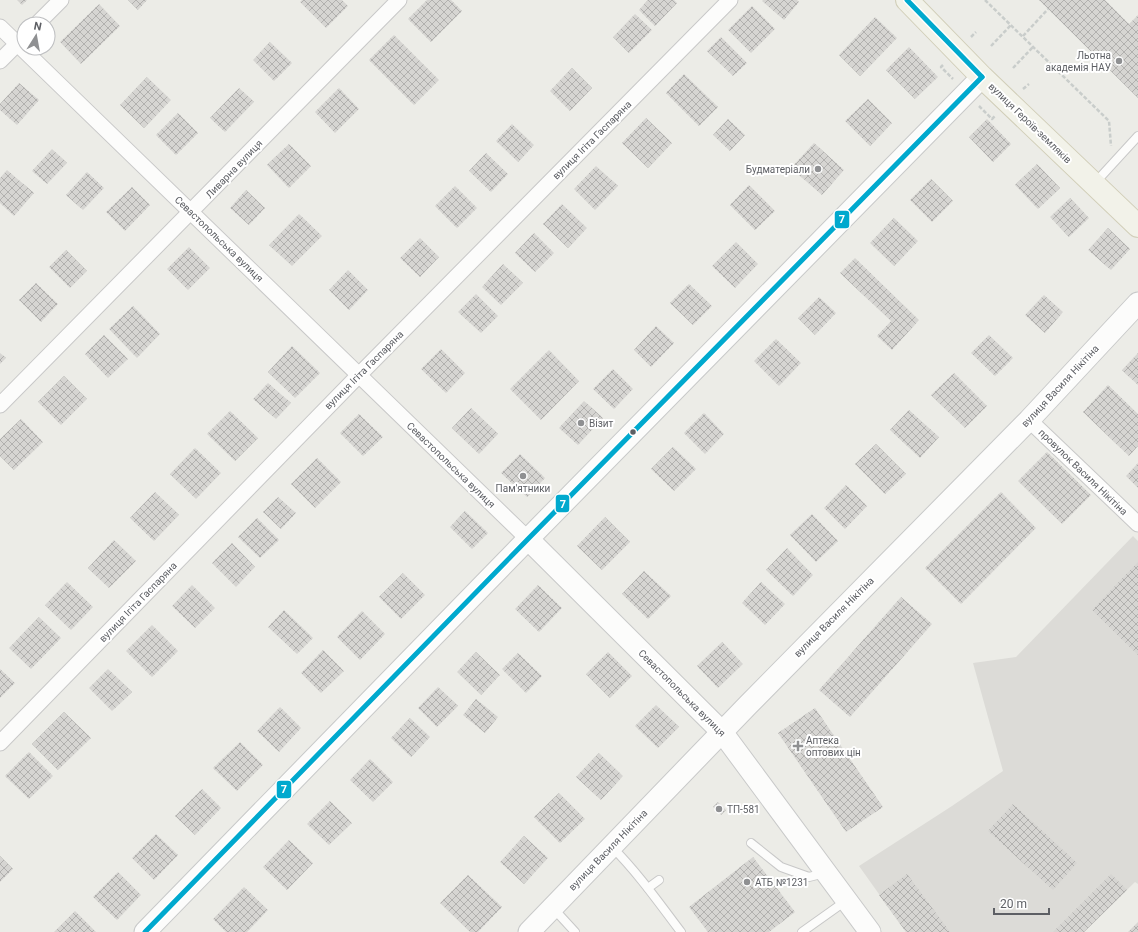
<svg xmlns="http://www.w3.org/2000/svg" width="1138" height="932" font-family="Roboto,sans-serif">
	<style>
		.industrial { fill: #dcdbd7 }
		.building { fill: url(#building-cross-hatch) }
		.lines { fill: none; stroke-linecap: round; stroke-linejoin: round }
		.lane-casing { stroke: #c8c8c8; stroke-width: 10 }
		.street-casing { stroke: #c8c8c8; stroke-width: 17 }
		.secondary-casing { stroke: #c8c9c9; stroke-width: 23 }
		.primary-casing { stroke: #d1ceb8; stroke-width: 24 }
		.path { stroke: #c9cdcb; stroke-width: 2.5; stroke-dasharray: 4 2; stroke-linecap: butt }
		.lane { stroke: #fcfcfb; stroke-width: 8 }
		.street { stroke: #fcfcfb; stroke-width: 15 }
		.secondary { stroke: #fcfcfb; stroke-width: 21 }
		.primary { stroke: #f2f2e9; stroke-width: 22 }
		.bus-1-casing { stroke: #fff; stroke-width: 8 }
		.bus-1 { stroke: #00a9ce; stroke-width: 5 }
		.poi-dot { fill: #8f9092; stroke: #fff; stroke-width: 1.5 }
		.bus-dot { fill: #5d5f64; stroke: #fff; stroke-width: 1.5 }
		.labels { text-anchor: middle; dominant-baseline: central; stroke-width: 4; stroke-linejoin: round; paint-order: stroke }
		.poi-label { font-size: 10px; fill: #5d5f64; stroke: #fff; text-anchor: start }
		.street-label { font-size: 10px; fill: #5d5f64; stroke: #fff }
		.line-badge { stroke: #fff; stroke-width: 1.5 }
		.badge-label { font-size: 11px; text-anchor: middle; font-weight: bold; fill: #fff }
	</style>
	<defs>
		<pattern id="building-cross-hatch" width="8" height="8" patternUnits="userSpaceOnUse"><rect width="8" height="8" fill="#d6d5d2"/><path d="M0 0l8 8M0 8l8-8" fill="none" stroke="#b1b0ae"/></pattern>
	</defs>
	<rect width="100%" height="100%" fill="#ecece7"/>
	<polygon class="industrial" points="1133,536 1138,541 1138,884 1135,882 1084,932 906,932 859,866 952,806 1003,771 973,663 1016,657"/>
	<g class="building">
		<polygon points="17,0 27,0 22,5"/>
		<polygon points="128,0 147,0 138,10"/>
		<polygon points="302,0 342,0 348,6 326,28 300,2"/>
		<polygon points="427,0 451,0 462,11 431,42 408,19"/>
		<polygon points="648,0 674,0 677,3 655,26 639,10"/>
		<polygon points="763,0 797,0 799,2 784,20 762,1"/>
		<polygon points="1039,0 1105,0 1129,24 1138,15 1138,98"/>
		<polygon points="99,4 120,26 81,64 60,42"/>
		<polygon points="752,6 775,29 751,53 728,30"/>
		<polygon points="635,14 652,30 629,53 613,37"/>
		<polygon points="875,17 897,38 860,76 839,55"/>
		<polygon points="394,35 439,80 414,105 369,60"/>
		<polygon points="721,37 747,63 733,76 707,51"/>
		<polygon points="270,42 292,63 274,81 253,60"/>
		<polygon points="909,47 938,77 915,99 886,70"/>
		<polygon points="572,68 592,88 570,111 550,91"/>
		<polygon points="684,74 718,107 699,126 666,93"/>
		<polygon points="147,77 171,100 144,128 120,105"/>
		<polygon points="19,83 39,100 17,125 0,110 0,104"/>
		<polygon points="239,88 254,102 225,132 210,118"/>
		<polygon points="339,88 359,109 335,133 315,112"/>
		<polygon points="868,99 892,123 870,146 845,121"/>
		<polygon points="178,113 198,133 176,155 156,135"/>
		<polygon points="646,118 672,143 648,168 622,143"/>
		<polygon points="728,119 745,135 730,151 713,135"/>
		<polygon points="987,119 1011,144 993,162 969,137"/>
		<polygon points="512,124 534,145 518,162 496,141"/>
		<polygon points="814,143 844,170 822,195 791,168"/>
		<polygon points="289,144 311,166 289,188 267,165"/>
		<polygon points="52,149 67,163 47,184 32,171"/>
		<polygon points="486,153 508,174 491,192 469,171"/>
		<polygon points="1037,164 1060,188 1038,209 1015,185"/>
		<polygon points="596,166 618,186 595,210 574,189"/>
		<polygon points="7,170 34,193 14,216 0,203 0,178"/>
		<polygon points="87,172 104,188 83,210 66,195"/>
		<polygon points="931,179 953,201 932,222 910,200"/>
		<polygon points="749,185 775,211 755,230 730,205"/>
		<polygon points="455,186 477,208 457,228 435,206"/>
		<polygon points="132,187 150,205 125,231 106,212"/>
		<polygon points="246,190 265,208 249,225 230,208"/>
		<polygon points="1070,198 1089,218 1069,237 1050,217"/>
		<polygon points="562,204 587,228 568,248 543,224"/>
		<polygon points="299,214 322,236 292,266 269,245"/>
		<polygon points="894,218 918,241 894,266 870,243"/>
		<polygon points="1108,228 1130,249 1111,270 1088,250"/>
		<polygon points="534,233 554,253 535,272 515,253"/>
		<polygon points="420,238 439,257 420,277 400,258"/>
		<polygon points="736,242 758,264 735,288 712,266"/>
		<polygon points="189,247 210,268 188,290 167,269"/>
		<polygon points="66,250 87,271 70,288 49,267"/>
		<polygon points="855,258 919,320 892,350 877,336 891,321 840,273"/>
		<polygon points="503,264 523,283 501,305 482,287"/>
		<polygon points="348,270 368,290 349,310 329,290"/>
		<polygon points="36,283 58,304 41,322 19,300"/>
		<polygon points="689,284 712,306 693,325 670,303"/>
		<polygon points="476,294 498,316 481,333 458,312"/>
		<polygon points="1044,295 1063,312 1045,333 1025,315"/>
		<polygon points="819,297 836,313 815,335 798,318"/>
		<polygon points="133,306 160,334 137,358 109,329"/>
		<polygon points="656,326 674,343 651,367 634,350"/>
		<polygon points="104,335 128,359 108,378 85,354"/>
		<polygon points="989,335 1013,358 995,376 971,353"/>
		<polygon points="776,339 801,363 779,386 754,361"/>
		<polygon points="292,346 320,373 295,398 268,372"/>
		<polygon points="441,349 465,373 446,393 421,369"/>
		<polygon points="549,350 579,381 541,420 510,389"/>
		<polygon points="0,353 6,358 0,364"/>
		<polygon points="1138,353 1138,385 1122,370"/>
		<polygon points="613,369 633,389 614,409 593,389"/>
		<polygon points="954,373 987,406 965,428 931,395"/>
		<polygon points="64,376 87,399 61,425 38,402"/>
		<polygon points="268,383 291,403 276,419 253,399"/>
		<polygon points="1108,385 1138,414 1138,446 1129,456 1083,412"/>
		<polygon points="584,401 603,418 578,445 559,428"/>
		<polygon points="471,408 498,434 479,454 452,428"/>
		<polygon points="909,410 939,437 920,458 890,430"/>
		<polygon points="230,411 258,438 235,461 207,434"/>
		<polygon points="704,413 724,434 705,454 684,433"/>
		<polygon points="359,414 383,437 363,456 340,433"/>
		<polygon points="21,419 43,442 14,470 0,456 0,439"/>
		<polygon points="876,444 906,474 885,494 855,464"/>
		<polygon points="673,447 696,469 674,491 651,469"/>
		<polygon points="195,448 221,473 196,499 170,474"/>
		<polygon points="1047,452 1091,495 1062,524 1018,481"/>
		<polygon points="520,454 545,478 527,497 501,473"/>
		<polygon points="317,458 341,482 315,508 291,484"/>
		<polygon points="1138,463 1138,488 1126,476"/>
		<polygon points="846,485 867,506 845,529 824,508"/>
		<polygon points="155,492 179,515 154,541 130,518"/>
		<polygon points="1001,492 1036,528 961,604 925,568"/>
		<polygon points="278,497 296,513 281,529 263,512"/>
		<polygon points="465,511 488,533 472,549 450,527"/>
		<polygon points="812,514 838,541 816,562 790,535"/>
		<polygon points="605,517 630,542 602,570 577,546"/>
		<polygon points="257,518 279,540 260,558 238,537"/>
		<polygon points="114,540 136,561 109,588 88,568"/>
		<polygon points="232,543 255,567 236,587 212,563"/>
		<polygon points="787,548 813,575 793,596 766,570"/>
		<polygon points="1138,562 1138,655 1092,610"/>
		<polygon points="644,571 671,596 648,619 622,594"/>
		<polygon points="403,573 425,595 401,619 379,597"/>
		<polygon points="67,582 93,607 71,630 45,605"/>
		<polygon points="761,582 785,604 765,625 742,603"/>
		<polygon points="192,585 215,608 195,628 172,606"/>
		<polygon points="538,585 562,608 539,632 515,609"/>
		<polygon points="901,597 932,624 850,717 819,690"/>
		<polygon points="284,610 313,638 297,654 268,627"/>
		<polygon points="362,611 385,634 360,660 337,637"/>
		<polygon points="39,617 61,638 31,669 9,648"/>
		<polygon points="152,625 178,651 152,677 126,651"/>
		<polygon points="722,642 743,664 718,688 697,666"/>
		<polygon points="323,650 344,671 321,693 301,673"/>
		<polygon points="476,652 500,675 481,695 457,672"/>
		<polygon points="608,652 632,676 610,698 586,674"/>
		<polygon points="518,653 542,676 526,693 502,669"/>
		<polygon points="0,669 15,683 0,698"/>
		<polygon points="108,669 132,692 112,711 89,688"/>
		<polygon points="438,687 458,706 437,727 418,708"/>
		<polygon points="476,699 498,717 485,733 463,715"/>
		<polygon points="656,705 679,727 658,748 635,726"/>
		<polygon points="280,707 301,728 279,752 257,731"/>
		<polygon points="815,708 883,807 846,832 778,733"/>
		<polygon points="64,712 91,738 58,770 32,744"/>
		<polygon points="410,718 430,737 411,757 391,738"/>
		<polygon points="240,742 263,765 237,791 213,768"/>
		<polygon points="29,752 53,776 29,799 5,776"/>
		<polygon points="599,753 623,776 601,800 576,777"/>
		<polygon points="370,759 393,782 373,802 350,780"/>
		<polygon points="202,789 221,808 195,835 175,816"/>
		<polygon points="559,793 585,819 560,843 534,817"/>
		<polygon points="330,801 352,823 329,845 307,824"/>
		<polygon points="718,802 726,810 721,815 713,807"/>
		<polygon points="1013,804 1077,863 1053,890 988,831"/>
		<polygon points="156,834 178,855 154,880 132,858"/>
		<polygon points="524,836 548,858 524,884 500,862"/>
		<polygon points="289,840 313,863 287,890 263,867"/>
		<polygon points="0,856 13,869 0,882"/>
		<polygon points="753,857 795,912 769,932 708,932 689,907"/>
		<polygon points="118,872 141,895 117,920 93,897"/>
		<polygon points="907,874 950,932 906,932 879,895"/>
		<polygon points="1111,874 1127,890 1084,932 1053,932"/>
		<polygon points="468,875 502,907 478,932 470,932 440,903"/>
		<polygon points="244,887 268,910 247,932 226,932 213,919"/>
		<polygon points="75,911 96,932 54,932"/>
		<polygon points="1138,922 1138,932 1128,932"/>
	</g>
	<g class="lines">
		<g class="lane-casing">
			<g id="lane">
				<polyline points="1094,184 1138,136"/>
				<polyline points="751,843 781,867 809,877 825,873"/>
				<path d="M612,847c26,26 47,56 69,85"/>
				<polyline points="648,888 659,880"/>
				<polyline points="553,908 575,932"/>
				<polyline points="802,932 847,900"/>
			</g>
		</g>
		<g class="street-casing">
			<g id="street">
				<polyline points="37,24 61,0"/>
				<polyline points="0,27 528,539"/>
				<polyline points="0,61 23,38"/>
				<polyline points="0,405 399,0"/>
				<polyline points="1029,420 1138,524"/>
				<polyline points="0,743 358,376 730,0"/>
			</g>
		</g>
		<g class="secondary-casing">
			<g id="secondary">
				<polyline points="528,539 722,732 870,932"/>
				<polyline points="145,932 528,539 982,77"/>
				<polyline points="529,932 748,705 1029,420 1138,303"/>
			</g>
		</g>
		<g class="primary-casing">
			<polyline id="primary" points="907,0 982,77 1138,226"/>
		</g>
		<g class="path">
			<polyline points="985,0 1109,121 1111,146"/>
			<polyline points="1023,36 1048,9"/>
			<polyline points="971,37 976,32"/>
			<polyline points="991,46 1011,25"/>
			<polyline points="943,65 941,67 953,79"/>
			<polyline points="1013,68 1033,47"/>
			<polyline points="1023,89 1029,84"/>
			<polyline points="979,106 992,119 995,116"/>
		</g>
		<use href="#lane" class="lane"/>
		<use href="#street" class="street"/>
		<use href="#secondary" class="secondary"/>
		<use href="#primary" class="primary"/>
		<g class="bus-1-casing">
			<g id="bus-1">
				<polyline points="907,0 982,77"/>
				<polyline points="145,932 528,539 982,77"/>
			</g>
		</g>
		<use href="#bus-1" class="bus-1"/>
	</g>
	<g class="poi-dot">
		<circle cx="1119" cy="61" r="4"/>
		<circle cx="818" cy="169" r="4"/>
		<circle cx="581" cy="423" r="4"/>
		<circle cx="523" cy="476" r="4"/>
		<path d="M796 740h4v4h4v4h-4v4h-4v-4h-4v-4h4z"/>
		<circle cx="719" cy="809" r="4"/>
		<circle cx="747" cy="882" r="4"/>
	</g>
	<circle class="bus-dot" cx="633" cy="432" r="3.5"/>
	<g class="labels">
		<g class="poi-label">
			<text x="1111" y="55" text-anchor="end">Льотна<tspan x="1111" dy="12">академія НАУ</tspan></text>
			<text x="810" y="169" text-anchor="end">Будматеріали</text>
			<text x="589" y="423">Візит</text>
			<text x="523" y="488" text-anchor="middle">Пам'ятники</text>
			<text x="806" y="740">Аптека<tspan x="806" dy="12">оптових цін</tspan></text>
			<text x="727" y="809">ТП-581</text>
			<text x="755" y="882">АТБ №1231</text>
		</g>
		<g class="street-label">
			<text transform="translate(1030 123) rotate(44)">вулиця Героїв-земляків</text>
			<text transform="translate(592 140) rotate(-45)">вулиця Ігіта Гаспаряна</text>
			<text transform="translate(234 169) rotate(-46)">Ливарна вулиця</text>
			<text transform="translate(219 239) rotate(44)">Севастопольська вулиця</text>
			<text transform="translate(364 370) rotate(-45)">вулиця Ігіта Гаспаряна</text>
			<text transform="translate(1060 386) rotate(-47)">вулиця Василя Нікітіна</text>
			<text transform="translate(451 465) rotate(44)">Севастопольська вулиця</text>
			<text transform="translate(1083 472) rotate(44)">провулок Василя Нікітіна</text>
			<text transform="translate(138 602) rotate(-46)">вулиця Ігіта Гаспаряна</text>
			<text transform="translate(834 617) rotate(-45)">вулиця Василя Нікітіна</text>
			<text transform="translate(682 693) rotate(45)">Севастопольська вулиця</text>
			<text transform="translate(608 850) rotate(-46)">вулиця Василя Нікітіна</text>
		</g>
	</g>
	<g class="line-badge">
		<rect x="834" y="210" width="16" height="19" rx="4" fill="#00a9ce"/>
		<rect x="555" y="494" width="15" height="19" rx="4" fill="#00a9ce"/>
		<rect x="276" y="780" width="16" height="19" rx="4" fill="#00a9ce"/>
	</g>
	<g class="badge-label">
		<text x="842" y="223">7</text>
		<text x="563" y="508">7</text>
		<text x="284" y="793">7</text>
	</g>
	<g transform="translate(36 36) rotate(11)"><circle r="19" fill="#ffffff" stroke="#bebfc1"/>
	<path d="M0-3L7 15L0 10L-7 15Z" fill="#8f9092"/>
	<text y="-6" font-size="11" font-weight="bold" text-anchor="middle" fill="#5d5f64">N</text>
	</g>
	<path d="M994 908v6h55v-6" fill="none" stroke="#5d5f64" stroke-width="2"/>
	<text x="1000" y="908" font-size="12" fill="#5d5f64" stroke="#ffffff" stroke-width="3" paint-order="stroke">20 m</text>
</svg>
